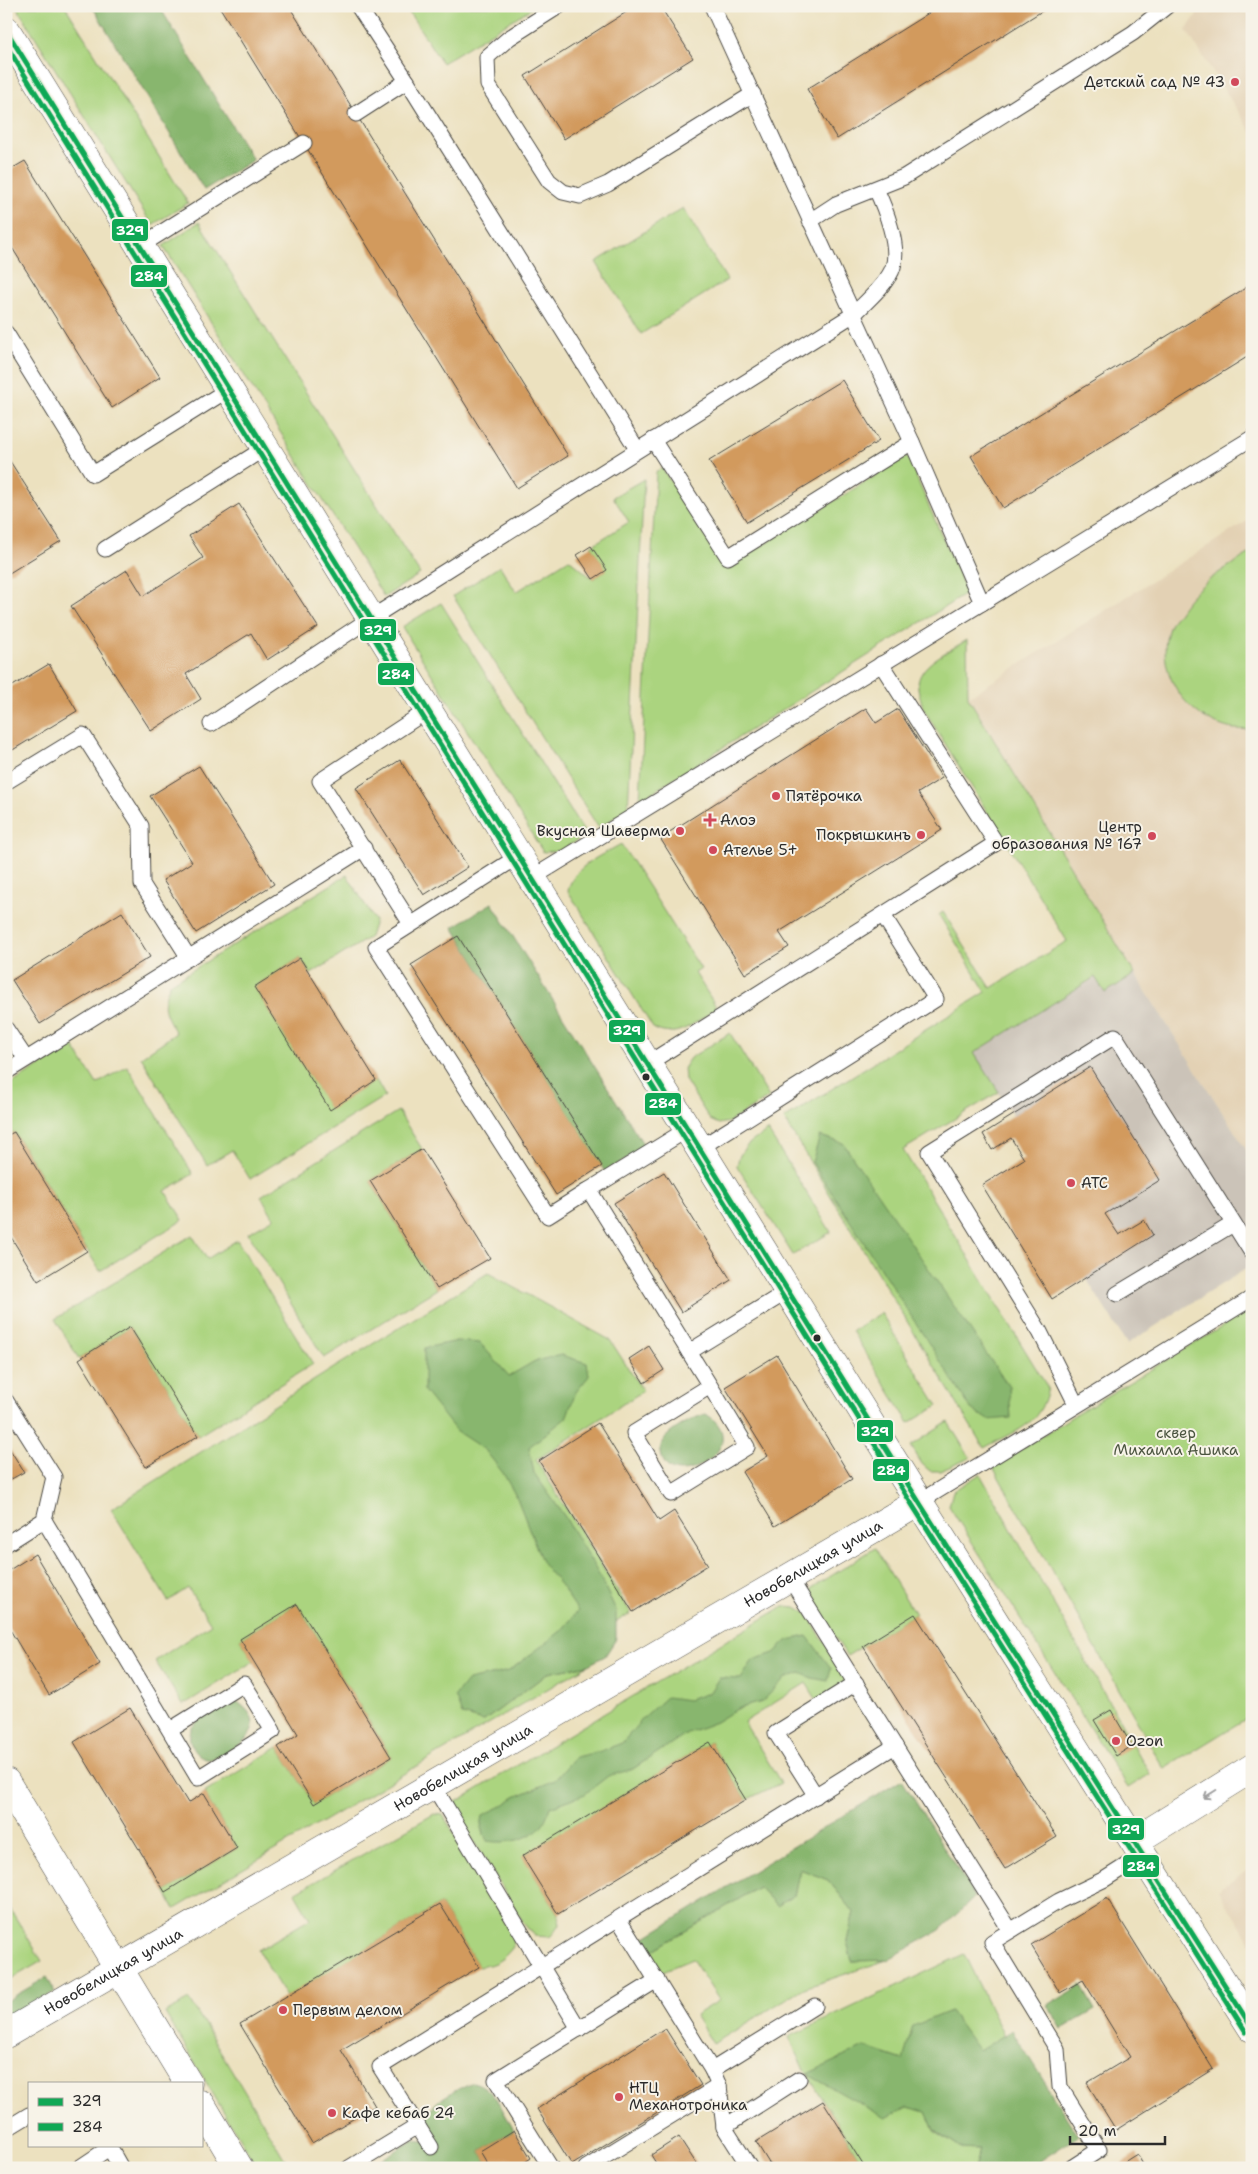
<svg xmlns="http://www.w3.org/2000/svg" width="1258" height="2174" font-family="'Shantell Sans',sans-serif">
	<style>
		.built { fill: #e3d1b4 }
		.industrial { fill: #cbc3b8 }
		.green { fill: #abd47f; stroke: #6b8055 }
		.forest { fill: #88b66e; stroke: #5a704c }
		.building { fill: #d29a5d }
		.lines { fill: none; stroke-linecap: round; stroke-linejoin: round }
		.service-casing { stroke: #484641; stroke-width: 17 }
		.minor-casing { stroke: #484641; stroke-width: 29 }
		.service { stroke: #fff; stroke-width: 15 }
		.minor { stroke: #fff; stroke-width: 28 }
		.bus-1-casing { stroke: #f7f3e8; stroke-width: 9 }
		.bus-2-casing { stroke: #f7f3e8; stroke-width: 9 }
		.bus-1 { stroke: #10a855; stroke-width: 5 }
		.bus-2 { stroke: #10a855; stroke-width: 5 }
		.oneway { stroke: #a0a0a0 }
		.poi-dot { fill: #d1495b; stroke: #f7f3e8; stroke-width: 2 }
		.bus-dot { fill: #2b2b2b; stroke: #f7f3e8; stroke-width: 2 }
		.labels { text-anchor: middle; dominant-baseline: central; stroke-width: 4; stroke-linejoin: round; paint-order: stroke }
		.poi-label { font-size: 15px; fill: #2b2b2b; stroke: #f7f3e8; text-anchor: start }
		.park-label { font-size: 15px; fill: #4b5540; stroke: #f7f3e8 }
		.street-label { font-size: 15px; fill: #2b2b2b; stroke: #f7f3e8 }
		.line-badge { stroke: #f7f3e8; stroke-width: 2 }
		.badge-label { font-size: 14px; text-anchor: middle; font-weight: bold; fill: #fff }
	</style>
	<rect width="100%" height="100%" fill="#f7f3e8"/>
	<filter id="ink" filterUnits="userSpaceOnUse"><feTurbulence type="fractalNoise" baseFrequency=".02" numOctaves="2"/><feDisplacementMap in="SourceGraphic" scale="10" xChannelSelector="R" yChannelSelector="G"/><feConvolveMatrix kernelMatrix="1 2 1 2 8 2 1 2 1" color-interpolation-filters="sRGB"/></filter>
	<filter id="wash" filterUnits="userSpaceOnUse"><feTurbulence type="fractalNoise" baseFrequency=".0096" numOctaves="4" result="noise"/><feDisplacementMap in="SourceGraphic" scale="20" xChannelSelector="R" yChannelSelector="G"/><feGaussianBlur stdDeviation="1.12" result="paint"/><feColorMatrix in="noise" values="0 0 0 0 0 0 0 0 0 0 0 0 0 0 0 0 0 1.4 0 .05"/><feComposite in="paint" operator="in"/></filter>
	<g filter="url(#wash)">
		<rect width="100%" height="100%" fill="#ece1bf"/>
		<g class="built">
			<polygon points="1203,6 1252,6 1252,133 1186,30"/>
			<polygon points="1252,518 1252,1159 1135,974 968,697"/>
			<polygon points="1252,1868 1252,1945 1218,1890"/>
		</g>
		<polygon class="industrial" points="1135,974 1252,1159 1252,1265 1127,1344 1086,1278 1052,1299 982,1185 1024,1159 1011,1138 992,1150 983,1134 1013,1115 974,1053 1095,977 1105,993"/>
		<g class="green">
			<polygon points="16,6 65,6 188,203 152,225"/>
			<polygon points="405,6 535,6 442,63"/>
			<polygon points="683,208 727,280 641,334 596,262"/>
			<polygon points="199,222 420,574 384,597 163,246"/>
			<polygon points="907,456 967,593 640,800 656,472 662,468 726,568"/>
			<polygon points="644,479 628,810 598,827 453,596 500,566 516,592 569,559 593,579 606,570 591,546 629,522 613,497"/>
			<path d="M1252,552v178c-9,-1 -19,0 -27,-3 -42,-13 -72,-59 -55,-102 2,-5 6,-9 9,-13 18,-28 45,-43 73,-60z"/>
			<polygon points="441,603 586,835 560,851 543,852 402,627"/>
			<path d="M967,640l1,57 167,277 -30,19 -10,-16 -121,76 25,39 -96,58 145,238c-8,39 -32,42 -64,60l-200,-329 202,-127 -47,-77 4,-3 48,76 76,-47 -144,-233c-1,-6 -4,-13 -5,-20 -2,-24 32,-37 49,-48z"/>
			<path d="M621,844l80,125 -6,4 22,35c-19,12 -41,34 -64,20l-85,-137c5,-25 33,-35 53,-47z"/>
			<path d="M347,875l28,46 -5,16 -59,37 -11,-16 -46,29 76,122 46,-29 9,16 -135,83 -18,-29 -25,15 -66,-108 35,-24c-12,-21 -16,-26 -6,-49z"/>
			<polygon points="730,1033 769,1097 729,1122 719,1124 710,1120 685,1080 684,1067 690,1058"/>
			<polygon points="73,1046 97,1084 127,1066 193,1174 165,1191 183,1220 100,1271 14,1132 6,1136 6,1087"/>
			<polygon points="398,1111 422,1149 370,1181 437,1289 324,1358 248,1233 274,1218 261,1196"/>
			<path d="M768,1131l63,101 -38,23 -56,-89c3,-20 16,-25 31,-35z"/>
			<polygon points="192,1235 207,1259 237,1240 313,1364 198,1436 130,1327 79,1359 55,1319"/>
			<polygon points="488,1273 610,1340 643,1391 536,1460 631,1613 462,1714 484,1721 548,1673 588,1665 175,1909 165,1892 237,1848 204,1793 278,1747 314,1804 391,1757 297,1604 240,1639 254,1661 183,1705 155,1661 211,1624 188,1588 168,1601 111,1509 332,1369"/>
			<polygon points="1252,1309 1252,1715 1164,1769 993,1467 1073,1416"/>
			<polygon points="881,1313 938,1406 909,1423 852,1331"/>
			<polygon points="948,1422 970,1458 940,1471 930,1471 922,1464 911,1446"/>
			<polygon points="980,1474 1150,1774 1128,1788 949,1506 953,1491"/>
			<polygon points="875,1548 915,1614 847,1656 810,1598 812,1588"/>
			<polygon points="784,1606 796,1607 806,1613 850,1681 818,1702 806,1683 744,1722 781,1783 746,1800 710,1742 523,1856 558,1914 560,1925 550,1937 534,1936 525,1925 454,1809 456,1802"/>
			<path d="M434,1814l9,1 69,115 1,17c-10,13 -18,18 -34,20l-39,-63 -154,93 -28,-47 52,-31 -15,-26z"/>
			<polygon points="800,1869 828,1880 854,1912 847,1941 852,1961 887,1960 804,1988 713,2044 695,2015 719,2000 692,1959 663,1971 650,1952 759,1887 777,1906 794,1895"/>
			<polygon points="6,1902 42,1961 6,1982"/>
			<polygon points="964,1954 1004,2036 979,2051 903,2060 864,2047 907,2107 927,2112 934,2131 960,2148 980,2149 974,2168 865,2168 807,2074 789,2037"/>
			<polygon points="190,2000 290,2168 257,2168 165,2013"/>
		</g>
		<g class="forest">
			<polygon points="92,6 159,6 253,160 204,190"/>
			<polygon points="492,903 645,1147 605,1172 453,927"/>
			<polygon points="820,1136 843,1143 1009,1387 1011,1418 988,1420 971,1409 812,1162"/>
			<polygon points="458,1341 480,1343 509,1376 535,1361 561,1355 587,1363 589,1376 576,1392 566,1418 529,1447 534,1473 565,1517 598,1573 616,1610 616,1639 605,1656 588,1665 548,1673 484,1721 462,1715 455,1696 468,1680 509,1671 561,1631 578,1611 562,1587 543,1564 517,1498 503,1473 485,1450 456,1431 424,1391 424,1348"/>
			<path d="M706,1414c46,29 -18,70 -38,53 -7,-6 -10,-20 -4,-28 7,-9 32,-23 42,-25z"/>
			<path d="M807,1636l24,32 -3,13 -16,-3 -12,-5 -16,6 -22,23 -25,7 -21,13 -29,11 -54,36 -25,7 -23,18 -35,13c-2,5 -4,13 -8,18 -13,16 -37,19 -55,16l-6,-13 2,-13 17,-8 15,-10 40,-17 20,-23 23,-5 24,-9 23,-27 21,-19 22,3 21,-7 10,-15 22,1 12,-19 21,-7 14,-13z"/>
			<path d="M236,1701c26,17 20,35 -5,49 -6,3 -13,8 -20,9 -6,1 -11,-2 -14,-5 -7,-6 -10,-20 -4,-28 6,-8 33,-23 43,-25z"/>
			<polygon points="902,1780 975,1897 940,1930 887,1960 852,1961 847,1941 854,1912 828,1880 800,1869 794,1895 777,1906 759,1887 650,1952 641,1940"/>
			<polygon points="47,1977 55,1992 6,2020 6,2001"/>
			<polygon points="1081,1985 1095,2010 1062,2029 1048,2005"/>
			<polygon points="950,2011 979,2051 1012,2030 1078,2136 1029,2168 974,2168 980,2149 960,2148 934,2130 926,2112 907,2107 886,2118 807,2074 864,2047 903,2060 913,2026"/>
			<path d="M472,2082c22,4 31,30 42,48l-34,21 10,17h-123l47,-28 23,3c-2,-5 -8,-11 -10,-17 -5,-23 29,-35 45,-44z"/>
		</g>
		<g id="blocks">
			<g class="building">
				<polygon points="219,6 289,6 568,456 517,488"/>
				<polygon points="636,6 660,6 693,58 564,139 525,76"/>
				<polygon points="940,6 1050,6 837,139 807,89"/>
				<polygon points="25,161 160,377 112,408 6,238 6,172"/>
				<polygon points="1252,284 1252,354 1003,508 971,456"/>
				<polygon points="842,380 879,441 747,522 709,461"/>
				<polygon points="6,455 61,541 6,575"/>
				<polygon points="239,504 318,627 267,660 251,633 186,674 201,699 151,731 71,606 127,570 143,596 203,558 189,536"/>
				<polygon points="591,546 607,570 593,579 577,555"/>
				<polygon points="49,664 77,711 6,754 6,690"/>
				<polygon points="866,708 876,723 898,709 942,778 918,793 942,830 779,932 789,947 745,974 660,838"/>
				<polygon points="400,760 468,867 424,895 356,788"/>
				<polygon points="199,766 274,884 196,933 163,880 192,862 150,796"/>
				<polygon points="122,912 150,957 40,1024 12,980"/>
				<polygon points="458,936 602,1166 556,1195 411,965"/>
				<polygon points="300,958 376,1080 330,1110 254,987"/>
				<polygon points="1090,1067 1160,1180 1105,1214 1119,1235 1144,1220 1153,1235 1052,1299 982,1185 1024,1159 1011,1138 992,1150 983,1134"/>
				<polygon points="14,1132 87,1251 38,1281 6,1229 6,1136"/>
				<polygon points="422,1149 490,1258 437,1289 370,1181"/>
				<polygon points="664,1172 731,1280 681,1312 614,1203"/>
				<polygon points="130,1327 198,1436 146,1467 79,1359"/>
				<polygon points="649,1346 664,1370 644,1383 629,1359"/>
				<polygon points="777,1355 852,1479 775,1526 742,1472 768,1456 725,1387"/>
				<polygon points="598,1423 659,1521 674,1511 708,1565 633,1612 539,1461"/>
				<polygon points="6,1443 24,1472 6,1482"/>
				<polygon points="35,1554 100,1664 49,1695 6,1623 6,1572"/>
				<polygon points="297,1604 391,1757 314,1804 278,1747 298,1734 240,1639"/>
				<polygon points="915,1614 1057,1837 1005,1869 863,1646"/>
				<polygon points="130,1708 188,1803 204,1793 237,1848 165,1892 74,1742"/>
				<polygon points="1111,1710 1132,1746 1116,1756 1094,1720"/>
				<polygon points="710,1742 746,1800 558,1914 522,1856"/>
				<polygon points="1107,1898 1213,2069 1116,2130 1087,2083 1130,2057 1083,1980 1060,1993 1031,1945"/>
				<polygon points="440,1904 479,1967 341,2050 375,2106 312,2143 240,2024"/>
				<polygon points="665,2028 701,2085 572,2165 537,2109"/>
				<polygon points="823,2101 865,2168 772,2168 756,2142"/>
				<polygon points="514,2130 531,2158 516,2168 490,2168 480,2151"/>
				<polygon points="679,2137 699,2168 659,2168 651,2155"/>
				<polygon points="1137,2154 1145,2168 1115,2168 1132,2157"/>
			</g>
		</g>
	</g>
	<g filter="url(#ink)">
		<use href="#blocks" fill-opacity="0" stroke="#484641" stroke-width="1"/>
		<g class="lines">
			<g class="service-casing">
				<g id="service">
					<polyline points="358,6 407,81 637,449"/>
					<polyline points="559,6 509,38 487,57 488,85 549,181 563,192 580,196 608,184 753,94"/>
					<polyline points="712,6 912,442 982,603"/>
					<polyline points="356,114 407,81"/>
					<polyline points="810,221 836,204 904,177 1133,33 1167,6"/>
					<polyline points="140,246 304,143"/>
					<polyline points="6,333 93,474 229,389"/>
					<polyline points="653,440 728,557 912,442"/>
					<polyline points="105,549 265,448"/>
					<path d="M211,724l160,-106 483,-304c11,-11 35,-32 39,-47 7,-21 -8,-59 -17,-78"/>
					<polyline points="6,782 83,735 141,826 142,884 189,958"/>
					<polyline points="519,856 376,947 548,1216 589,1190"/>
					<polyline points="532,878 1252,438"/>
					<polyline points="411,924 320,781 428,710"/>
					<polyline points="6,1029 26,1059"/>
					<polyline points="647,1064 996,843 881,664"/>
					<polyline points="6,1072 364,848"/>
					<polyline points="688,1129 589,1190 710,1386 634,1433 671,1494 747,1447 710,1386"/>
					<polyline points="700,1148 936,999 883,915"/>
					<polyline points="1117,1294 1233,1224"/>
					<polyline points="689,1352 788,1291"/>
					<polyline points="6,1401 54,1477 44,1520 6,1544"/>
					<polyline points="1076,1404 1040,1332 929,1152 1115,1036 1252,1253"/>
					<polyline points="919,1502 1252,1298"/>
					<polyline points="44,1520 198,1778 273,1731 244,1684 170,1730"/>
					<polyline points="789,1577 1010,1930"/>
					<polyline points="433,1785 579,2029"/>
					<polyline points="816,1796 776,1733 856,1683"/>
					<polyline points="619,1920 712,2070 719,2086 724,2127 750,2168"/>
					<polyline points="712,2070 815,2006"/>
					<polyline points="724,2127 799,2079"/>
					<polyline points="6,2129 29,2115"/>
					<polyline points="108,2145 121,2168"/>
					<polyline points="431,2147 380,2067 895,1746"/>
					<polyline points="79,2168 109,2148"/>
					<polyline points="349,2168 418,2126"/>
					<polyline points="551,2168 496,2080 657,1980"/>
					<polyline points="586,2168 719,2086"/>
					<polyline points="1071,2168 1099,2150 1060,2087 1057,2049 992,1942 1059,1901 1105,1879 1143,1855"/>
				</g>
			</g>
			<g class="minor-casing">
				<g id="minor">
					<polyline points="6,30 919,1502 1252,2028"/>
					<polyline points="6,1782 188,2083"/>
					<polyline points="1135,1841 1252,1768"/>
					<path id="s1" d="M6,2034l913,-532"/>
					<polyline points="201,2104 239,2168"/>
				</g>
			</g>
			<use href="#service" class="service"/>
			<use href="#minor" class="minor"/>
			<g class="bus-1-casing">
				<polyline id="bus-1" points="6,30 919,1502 1252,2028"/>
			</g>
			<g class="bus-2-casing">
				<polyline id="bus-2" points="6,45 913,1506 1246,2032"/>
			</g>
			<use href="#bus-1" class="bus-1"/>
			<use href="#bus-2" class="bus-2"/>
		</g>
		<defs><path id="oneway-shaft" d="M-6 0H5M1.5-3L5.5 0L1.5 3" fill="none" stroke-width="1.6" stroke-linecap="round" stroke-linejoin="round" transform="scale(1.25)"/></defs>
		<use class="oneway" href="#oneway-shaft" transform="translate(1210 1794) rotate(148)"/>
	</g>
	<g class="poi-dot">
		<circle cx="1235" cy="82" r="5"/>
		<circle cx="776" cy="796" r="5"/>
		<path d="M707.5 812.5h5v5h5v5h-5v5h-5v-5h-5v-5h5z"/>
		<circle cx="680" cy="831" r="5"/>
		<circle cx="921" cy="835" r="5"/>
		<circle cx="1152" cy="836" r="5"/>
		<circle cx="713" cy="850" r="5"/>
		<circle cx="1071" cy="1183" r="5"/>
		<circle cx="1116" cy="1741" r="5"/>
		<circle cx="283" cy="2010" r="5"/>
		<circle cx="619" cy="2097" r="5"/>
		<circle cx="332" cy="2113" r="5"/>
	</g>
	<g class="bus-dot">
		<circle cx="646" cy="1077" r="4.5"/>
		<circle cx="817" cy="1338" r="4.5"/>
	</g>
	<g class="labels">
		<g class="poi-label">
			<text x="1225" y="82" text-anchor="end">Детский сад № 43</text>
			<text x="786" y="796">Пятёрочка</text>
			<text x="720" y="820">Алоэ</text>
			<text x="1142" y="827" text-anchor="end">Центр<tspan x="1142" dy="17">образования № 167</tspan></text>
			<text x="670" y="831" text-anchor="end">Вкусная Шаверма</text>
			<text x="911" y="835" text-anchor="end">Покрышкинъ</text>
			<text x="723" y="850">Ателье 5+</text>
			<text x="1081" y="1183">АТС</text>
			<text x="1126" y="1741">Ozon</text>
			<text x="293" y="2010">Первым делом</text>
			<text x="629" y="2088">НТЦ<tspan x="629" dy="17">Механотроника</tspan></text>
			<text x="342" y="2113">Кафе кебаб 24</text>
		</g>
		<g class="park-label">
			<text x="1176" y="1433">сквер<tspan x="1176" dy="17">Михаила Ашика</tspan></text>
		</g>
		<g class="street-label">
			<text stroke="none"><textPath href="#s1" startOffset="934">Новобелицкая улица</textPath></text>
			<text stroke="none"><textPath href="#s1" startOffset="529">Новобелицкая улица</textPath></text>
			<text stroke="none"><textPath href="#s1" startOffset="124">Новобелицкая улица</textPath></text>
		</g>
	</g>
	<g class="line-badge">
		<rect x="111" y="218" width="38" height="24" rx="5" fill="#10a855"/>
		<rect x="130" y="264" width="38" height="24" rx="5" fill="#10a855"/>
		<rect x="359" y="618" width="38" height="24" rx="5" fill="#10a855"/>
		<rect x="377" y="662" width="38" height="24" rx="5" fill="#10a855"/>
		<rect x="608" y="1019" width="38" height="24" rx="5" fill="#10a855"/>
		<rect x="644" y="1092" width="38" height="24" rx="5" fill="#10a855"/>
		<rect x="856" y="1419" width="38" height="24" rx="5" fill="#10a855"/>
		<rect x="872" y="1458" width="38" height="24" rx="5" fill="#10a855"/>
		<rect x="1107" y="1817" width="38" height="24" rx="5" fill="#10a855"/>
		<rect x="1122" y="1854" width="38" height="24" rx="5" fill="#10a855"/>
	</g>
	<g class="badge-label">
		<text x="130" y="235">329</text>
		<text x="149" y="281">284</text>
		<text x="378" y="635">329</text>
		<text x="396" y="679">284</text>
		<text x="627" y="1035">329</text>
		<text x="663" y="1108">284</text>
		<text x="875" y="1436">329</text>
		<text x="891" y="1475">284</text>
		<text x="1126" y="1834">329</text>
		<text x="1141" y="1871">284</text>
	</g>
	<rect width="1258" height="2174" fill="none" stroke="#f7f3e8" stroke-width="25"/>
	<rect x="28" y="2082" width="175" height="65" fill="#f7f3e8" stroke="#a5a39c"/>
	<rect x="38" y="2098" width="25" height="8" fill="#10a855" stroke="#a5a39c"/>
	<text x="72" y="2106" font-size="15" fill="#2b2b2b">329</text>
	<rect x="38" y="2123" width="25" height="8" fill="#10a855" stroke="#a5a39c"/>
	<text x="72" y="2132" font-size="15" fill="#2b2b2b">284</text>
	<path d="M1070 2136v8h95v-8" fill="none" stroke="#2b2b2b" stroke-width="2.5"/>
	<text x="1078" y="2136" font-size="15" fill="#2b2b2b" stroke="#f7f3e8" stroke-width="4" paint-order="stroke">20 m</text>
</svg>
